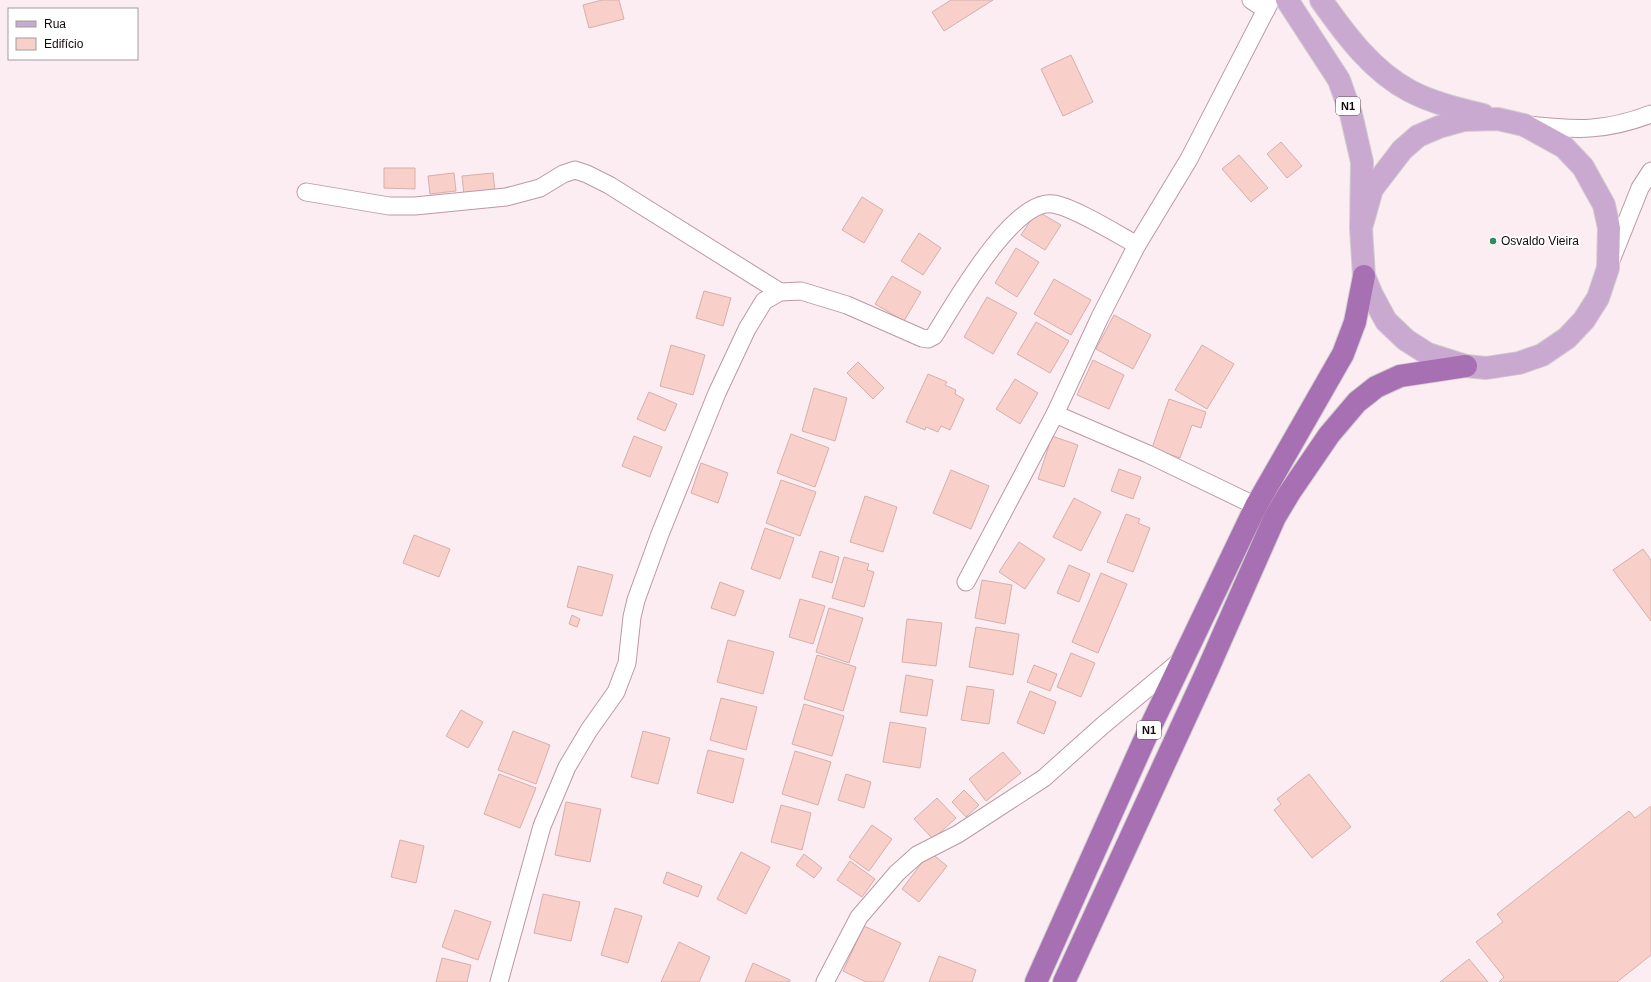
<svg xmlns="http://www.w3.org/2000/svg" width="1651" height="982" font-family="Helvetica,sans-serif">
	<style>
		.building { fill: #f9cfca; stroke: #d5b0ab }
		.lines { fill: none; stroke-linecap: round; stroke-linejoin: round }
		.minor-casing { stroke: #bb99a6; stroke-width: 19 }
		.major-casing { stroke: #d0cecf; stroke-width: 24 }
		.highway-casing { stroke: #d0cecf; stroke-width: 24 }
		.minor { stroke: #fff; stroke-width: 17 }
		.major { stroke: #caa9d1; stroke-width: 22 }
		.highway { stroke: #a770b3; stroke-width: 22 }
		.poi-dot { fill: #308a5f; stroke: #fff; stroke-width: 1.5 }
		.labels { text-anchor: middle; dominant-baseline: central; stroke-width: 3.5; stroke-linejoin: round; paint-order: stroke }
		.shield { fill: #fff; stroke: #5b5356; stroke-width: 1 }
		.shield-label { font-size: 11px; font-weight: bold; fill: #15090e }
		.poi-label { font-size: 12px; fill: #15090e; stroke: #fff; text-anchor: start }
	</style>
	<rect width="100%" height="100%" fill="#fcedf3"/>
	<g class="building">
		<polygon points="602,0 619,0 624,19 589,28 583,5"/>
		<polygon points="951,0 993,0 944,31 932,12"/>
		<polygon points="1071,55 1093,102 1063,116 1041,69"/>
		<polygon points="1281,142 1302,166 1287,178 1267,154"/>
		<polygon points="1239,155 1268,188 1251,202 1222,169"/>
		<polygon points="384,168 415,168 415,189 384,188"/>
		<polygon points="454,173 456,191 430,194 428,176"/>
		<polygon points="493,173 495,192 464,195 462,176"/>
		<polygon points="862,197 883,210 864,243 842,230"/>
		<polygon points="1037,211 1061,225 1045,250 1021,235"/>
		<polygon points="919,233 941,248 923,275 901,261"/>
		<polygon points="1016,248 1039,262 1017,297 995,283"/>
		<polygon points="892,276 921,292 904,321 875,304"/>
		<polygon points="1054,279 1091,300 1071,335 1034,314"/>
		<polygon points="704,291 731,298 723,326 696,318"/>
		<polygon points="987,297 1017,313 993,354 964,337"/>
		<polygon points="1114,315 1151,335 1133,369 1096,349"/>
		<polygon points="1036,322 1069,341 1050,373 1017,354"/>
		<polygon points="671,345 705,355 693,395 660,386"/>
		<polygon points="1202,345 1234,364 1207,409 1175,390"/>
		<polygon points="1093,360 1124,375 1109,409 1077,395"/>
		<polygon points="858,362 884,388 873,399 847,373"/>
		<polygon points="928,374 947,382 945,385 956,390 955,394 964,399 950,430 941,426 938,432 926,427 925,430 906,422"/>
		<polygon points="1015,379 1038,393 1020,424 996,409"/>
		<polygon points="814,388 847,398 835,441 802,431"/>
		<polygon points="649,392 677,404 665,431 637,419"/>
		<polygon points="1169,399 1206,412 1201,428 1192,425 1180,458 1152,448"/>
		<polygon points="791,434 829,448 815,487 777,473"/>
		<polygon points="634,436 662,447 650,477 622,466"/>
		<polygon points="1052,436 1078,445 1064,487 1038,479"/>
		<polygon points="701,463 728,473 718,503 691,493"/>
		<polygon points="1119,469 1141,477 1133,499 1111,491"/>
		<polygon points="951,470 989,486 971,529 933,513"/>
		<polygon points="781,480 816,492 800,536 766,523"/>
		<polygon points="865,496 897,507 883,552 850,542"/>
		<polygon points="1074,498 1101,512 1081,551 1053,537"/>
		<polygon points="1126,514 1140,519 1138,523 1150,528 1133,572 1107,562"/>
		<polygon points="765,528 794,538 780,579 751,569"/>
		<polygon points="414,535 450,549 439,577 403,563"/>
		<polygon points="1019,542 1045,559 1025,589 999,572"/>
		<polygon points="1643,549 1651,560 1651,621 1613,570"/>
		<polygon points="820,551 839,557 832,583 812,577"/>
		<polygon points="844,557 869,564 867,570 874,572 864,607 832,598"/>
		<polygon points="1069,565 1090,574 1079,602 1057,593"/>
		<polygon points="578,566 613,575 602,616 567,607"/>
		<polygon points="1101,573 1127,584 1098,653 1072,642"/>
		<polygon points="982,580 1012,585 1005,624 975,618"/>
		<polygon points="720,582 744,591 735,616 711,608"/>
		<polygon points="800,599 825,606 813,644 789,637"/>
		<polygon points="829,608 863,618 849,663 816,652"/>
		<polygon points="572,615 580,619 577,627 569,624"/>
		<polygon points="907,619 942,623 936,666 902,662"/>
		<polygon points="976,627 1019,634 1013,675 969,667"/>
		<polygon points="728,640 774,652 763,694 717,682"/>
		<polygon points="1071,653 1095,663 1081,697 1057,687"/>
		<polygon points="817,655 856,667 843,711 804,699"/>
		<polygon points="1034,665 1057,674 1050,691 1027,682"/>
		<polygon points="906,675 933,680 927,716 900,712"/>
		<polygon points="967,686 994,690 989,724 961,720"/>
		<polygon points="1030,691 1056,702 1044,734 1017,723"/>
		<polygon points="721,698 757,707 746,750 710,740"/>
		<polygon points="804,704 844,716 832,756 792,744"/>
		<polygon points="461,710 483,722 468,748 446,736"/>
		<polygon points="890,722 926,728 920,768 883,762"/>
		<polygon points="513,731 550,745 536,784 498,770"/>
		<polygon points="643,731 670,738 658,784 631,777"/>
		<polygon points="708,750 744,759 733,803 697,793"/>
		<polygon points="795,751 831,762 818,805 782,794"/>
		<polygon points="1003,752 1021,773 986,801 969,779"/>
		<polygon points="499,774 536,788 520,828 484,814"/>
		<polygon points="846,774 871,782 864,808 838,800"/>
		<polygon points="1309,774 1351,827 1312,858 1274,810 1281,804 1277,799"/>
		<polygon points="964,790 979,805 966,817 952,802"/>
		<polygon points="937,798 956,818 933,839 914,819"/>
		<polygon points="566,802 601,809 590,862 555,855"/>
		<polygon points="781,805 811,813 802,850 771,842"/>
		<polygon points="1651,806 1651,955 1617,982 1499,982 1504,977 1476,942 1503,922 1497,914 1629,811 1635,818"/>
		<polygon points="872,825 892,839 869,871 849,857"/>
		<polygon points="400,840 424,846 416,883 391,877"/>
		<polygon points="741,852 770,867 746,914 717,899"/>
		<polygon points="930,852 947,866 919,902 902,889"/>
		<polygon points="804,854 822,868 814,878 796,865"/>
		<polygon points="850,861 875,879 862,897 837,880"/>
		<polygon points="667,872 702,886 698,897 663,883"/>
		<polygon points="543,894 580,902 571,941 534,933"/>
		<polygon points="615,908 642,916 628,963 601,955"/>
		<polygon points="455,910 491,922 478,960 442,947"/>
		<polygon points="864,926 901,943 883,982 866,982 843,971"/>
		<polygon points="679,942 710,957 699,982 661,982"/>
		<polygon points="939,956 976,970 972,982 929,982"/>
		<polygon points="442,958 471,965 467,982 436,982"/>
		<polygon points="1469,959 1488,982 1440,982"/>
		<polygon points="753,963 790,980 790,982 745,982"/>
	</g>
	<g class="lines">
		<g class="minor-casing">
			<g id="minor">
				<polyline points="1251,0 1266,10"/>
				<path d="M1528,125c48,5 76,7 123,-11"/>
				<polyline points="306,192 389,206 415,206 506,197 540,188 563,174 575,170 587,174 609,185 780,292"/>
				<polyline points="1612,258 1640,188 1651,171"/>
				<polyline points="1055,414 1148,454 1256,506"/>
				<polyline points="966,582 1055,414 1100,317 1137,245 1189,159 1271,0"/>
				<path d="M499,982l43,-156 25,-59 22,-37 27,-38 11,-29 5,-46 4,-17 24,-66 57,-141 30,-64 17,-28 16,-9 21,-1 46,14 75,33 6,1 6,-3c19,-30 79,-138 119,-132 21,3 64,30 84,41"/>
				<polyline points="825,982 859,917 897,873 917,855 958,834 1044,778 1102,726 1180,661"/>
			</g>
		</g>
		<g class="major-casing">
			<g id="major">
				<polyline points="1287,0 1339,80 1351,114 1362,162 1361,228 1364,276 1372,295 1386,321 1406,340 1428,354 1466,366 1486,368 1519,363 1542,355 1567,338 1584,320 1598,298 1608,268 1609,228 1604,205 1583,167 1564,147 1524,125 1498,119 1464,120 1439,127 1418,136 1402,150 1372,189 1361,228"/>
				<path d="M1321,0c24,34 51,71 89,91 23,12 49,18 73,24"/>
			</g>
		</g>
		<g class="highway-casing">
			<g id="highway">
				<polyline points="1036,982 1148,732 1256,506 1343,354 1355,322 1364,276"/>
				<polyline points="1064,982 1207,671 1275,517 1290,492 1329,435 1357,402 1376,387 1400,376 1466,366"/>
			</g>
		</g>
		<use href="#minor" class="minor"/>
		<use href="#major" class="major"/>
		<use href="#highway" class="highway"/>
	</g>
	<circle class="poi-dot" cx="1493" cy="241" r="4"/>
	<g class="labels">
		<g class="shield">
			<rect x="1336" y="97" width="24" height="18" rx="3"/>
			<rect x="1137" y="721" width="24" height="18" rx="3"/>
		</g>
		<g class="shield-label">
			<text x="1348" y="106">N1</text>
			<text x="1149" y="730">N1</text>
		</g>
		<g class="poi-label">
			<text x="1501" y="241">Osvaldo Vieira</text>
		</g>
	</g>
	<rect x="8" y="8" width="130" height="52" fill="#ffffff" stroke="#a19d9f"/>
	<rect x="16" y="21" width="20" height="6" fill="#caa9d1" stroke="#a19d9f"/>
	<text x="44" y="28" font-size="12" fill="#15090e">Rua</text>
	<rect x="16" y="38" width="20" height="12" fill="#f9cfca" stroke="#a19d9f"/>
	<text x="44" y="48" font-size="12" fill="#15090e">Edifício</text>
</svg>
